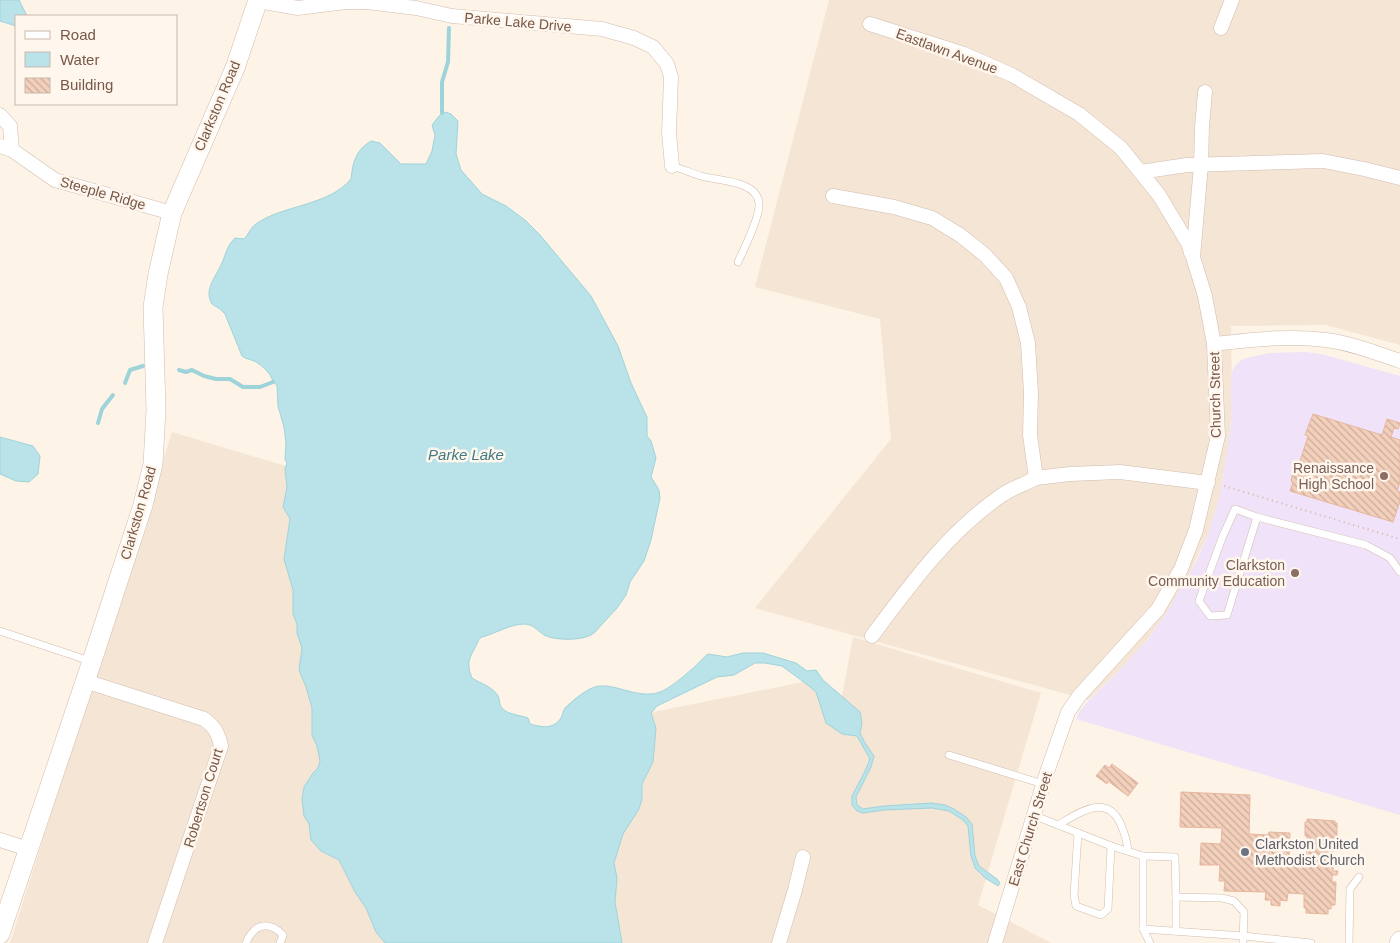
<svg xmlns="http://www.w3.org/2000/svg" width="1400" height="943" font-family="Helvetica,sans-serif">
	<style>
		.residential { fill: #f5e5d4 }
		.education { fill: #f0e2f9 }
		.water { fill: #b9e3e8; stroke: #9fd3da }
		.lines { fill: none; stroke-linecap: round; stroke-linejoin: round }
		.stream { stroke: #9fd3da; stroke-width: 4 }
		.building { fill: url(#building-back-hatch); stroke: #e7b69c }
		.lane-casing { stroke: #d1bcae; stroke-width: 8 }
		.street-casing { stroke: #d1bcae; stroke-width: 15 }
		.secondary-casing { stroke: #d4bcab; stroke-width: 20 }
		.path { stroke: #d9b39f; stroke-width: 2; stroke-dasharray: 1 4; stroke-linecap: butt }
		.lane { stroke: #fff; stroke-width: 7 }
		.street { stroke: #fff; stroke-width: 14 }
		.secondary { stroke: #fff; stroke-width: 19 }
		.education-dot { fill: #8d6e63; stroke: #fff7ed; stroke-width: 2 }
		.worship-dot { fill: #6b7280; stroke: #fff7ed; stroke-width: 2 }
		.labels { text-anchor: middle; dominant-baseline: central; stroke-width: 5; stroke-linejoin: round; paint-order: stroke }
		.street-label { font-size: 14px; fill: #775849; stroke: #fff7ed }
		.education-label { font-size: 14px; fill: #785e54; stroke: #fff7ed; text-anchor: end }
		.worship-label { font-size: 14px; fill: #5b616d; stroke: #fff7ed; text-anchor: start }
		.water-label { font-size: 15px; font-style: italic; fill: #3f7b84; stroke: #fff7ed }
	</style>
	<defs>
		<pattern id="building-back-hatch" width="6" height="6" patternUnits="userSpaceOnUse" patternTransform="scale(1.25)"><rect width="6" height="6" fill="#f3d0bc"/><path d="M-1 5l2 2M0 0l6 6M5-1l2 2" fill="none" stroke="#caac9b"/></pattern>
	</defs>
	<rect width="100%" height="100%" fill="#fdf3e6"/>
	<g class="residential">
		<polygon points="829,0 1400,0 1400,345 1326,325 1231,326 1232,405 1228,449 1219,499 1208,534 1184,585 1159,624 1132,658 1088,700 755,608 891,439 880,319 755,287"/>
		<polygon points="172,432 342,483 483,943 10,943"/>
		<polygon points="853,637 1041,693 978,905 1051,943 562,943 619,719 813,680 839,712"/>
	</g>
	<polygon class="education" points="1306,352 1325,355 1400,376 1400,815 1076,719 1079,712 1088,701 1118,672 1148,639 1169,609 1197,560 1208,534 1219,499 1223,479 1231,421 1231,374 1235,366 1241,360 1247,358 1269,353"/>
	<g class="water">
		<polygon points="0,0 19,0 27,16 16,16 16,26 0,21"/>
		<path d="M445,112l6,2 7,7 -2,33 5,16 21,24 24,12 19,14 15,15 51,61 27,50 13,37 16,34v19l4,5 5,17 -5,19 8,13 1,8 -9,42 -7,21 -14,21 -4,13 -9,13 -23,25c-9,8 -39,8 -50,2 -7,-5 -11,-11 -20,-11 -13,0 -30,10 -42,13l-3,2c-6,16 -15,20 -7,39 9,6 20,8 26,18 2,4 1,9 4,12 6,7 18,7 26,10l2,6c11,3 23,6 31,-6 2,-4 2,-7 4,-10 7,-7 17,-15 25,-19 20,-11 46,12 70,3 9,-3 24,-16 31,-22 7,-5 10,-11 17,-16l19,3 16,-4h20l33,10 11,8 9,-1 7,10 37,32 2,11 -2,10 5,10 9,13 -3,11 -15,30 1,8 6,4 21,-3 48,-3 13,2 9,4 12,8 6,7 3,32 4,10 18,13 3,4 -2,3 -13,-8 -10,-10 -4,-12 -3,-30 -5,-6 -14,-9 -17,-3 -48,2 -21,3 -6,-2 -5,-6v-9l13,-25 5,-12 -13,-23 -15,-2 -16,-11 -10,-31 -7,-6 -27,-20 -17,-3h-10l-21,12 -17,2 -60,29 -6,7 5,15 -3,34 -11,22v15l-3,10 -16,25 -9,29 3,15 -2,24 7,41h-237l-9,-11 -10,-24 -11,-16 -16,-32 -18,-9 -10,-11 -2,-16 -5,-8 -2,-17 2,-12 9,-14 5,-5 2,-7 -3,-15 -5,-11v-27l-6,-21 -7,-17 3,-22 -5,-15v-9l-4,-10v-24l-9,-31 6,-40 -7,-12 4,-20 -2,-18 2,-6 -2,-4 1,-16 -2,-16 -6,-21 -1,-21 -4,-3c-1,-8 -12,-18 -19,-21 -5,-2 -8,-2 -12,-5l-17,-42 -5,-5 -8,-5c-8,-13 2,-25 8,-37 6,-11 5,-19 15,-29l9,1c5,-5 6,-11 12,-15 26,-19 73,-18 95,-45 2,-17 4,-28 20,-38l9,2 21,21h25l6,-13 3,-16 -3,-10 7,-9z"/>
		<polygon points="0,437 33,446 40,456 38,474 29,482 16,481 0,474"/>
	</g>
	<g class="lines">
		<g class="stream">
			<polyline points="442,113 442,82 448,62 449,28"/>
			<polyline points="179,370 186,372 192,370 204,376 216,379 230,379 243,387 260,387 273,382"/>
			<polyline points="125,383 130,370 143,366"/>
			<polyline points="98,423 102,409 113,395"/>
		</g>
	</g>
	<g class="building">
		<polygon points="1313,414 1382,435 1387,419 1400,423 1398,429 1394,428 1391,437 1400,440 1400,482 1397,491 1400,492 1400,501 1393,522 1290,491 1293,482 1291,481 1294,469 1297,471 1308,436 1305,435"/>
		<polygon points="1112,764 1138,783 1128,796 1108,781 1107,784 1096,776 1105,765 1109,768"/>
		<polygon points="1181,792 1250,795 1249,834 1268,835 1269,832 1290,833 1289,859 1306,860 1307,836 1305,836 1305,822 1307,822 1307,819 1335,821 1335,823 1337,823 1337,837 1334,837 1333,871 1338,871 1337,875 1332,875 1332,882 1336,882 1335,905 1331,905 1331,909 1328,909 1328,914 1306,913 1306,908 1304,908 1304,894 1288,893 1287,901 1280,900 1280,906 1271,905 1271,900 1265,900 1266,892 1224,891 1225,881 1219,881 1220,865 1200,865 1201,843 1221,844 1222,828 1180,827"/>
	</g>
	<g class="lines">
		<g class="lane-casing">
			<g id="lane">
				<path d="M672,166c10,3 20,7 29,10 17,5 57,4 58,28 1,13 -15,45 -21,58"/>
				<polyline points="1257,517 1227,615 1210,616 1199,601 1222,538 1235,509 1257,517 1366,545 1390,558 1400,572"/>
				<polyline points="0,631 90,661"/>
				<polyline points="949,755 1043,784"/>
				<polyline points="1033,815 1111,846 1143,856 1143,929 1150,943"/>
				<path d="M1058,825c21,-12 49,-33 63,0 4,9 6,16 7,26"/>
				<polyline points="1078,833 1074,895 1076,906 1101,915 1108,909 1111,846"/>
				<polyline points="1143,856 1175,857 1176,897 1222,898 1234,901 1244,912 1243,943"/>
				<polyline points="1143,929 1244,936 1311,943"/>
				<polyline points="1176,931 1176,897"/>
				<path d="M246,943c8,-19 22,-23 37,-8l-3,8"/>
				<polyline points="1349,943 1350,889 1359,877"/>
			</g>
		</g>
		<g class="street-casing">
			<g id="street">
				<polyline points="258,1 298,8 346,2 367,2 416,8 452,16 602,29 634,38 653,47 667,64 671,77 669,133 672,166"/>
				<polyline points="870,24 964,54 1012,75 1079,114 1121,148 1159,195 1189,245 1191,253"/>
				<polyline points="1221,28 1232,0"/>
				<polyline points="0,115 10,126 12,150"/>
				<polyline points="0,146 12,150 55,180 172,213"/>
				<polyline points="1140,172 1187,165 1323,161 1364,169 1400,178"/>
				<path d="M833,196l61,11 38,11 28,17 25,20 21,23 13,29 9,36 3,50 -1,42 6,43c-11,6 -24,10 -34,17 -54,37 -92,90 -130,141"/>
				<path d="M1214,344c37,-4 74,-9 112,-4 25,3 50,13 74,21"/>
				<polyline points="1036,478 1070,474 1120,472 1208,483"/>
				<path d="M85,681l119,38c11,8 14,14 17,27l-66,197"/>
				<polyline points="0,840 28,849"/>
				<polyline points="779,943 795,890 803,857"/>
				<polyline points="995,943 1046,775 1068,712 1079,696 1158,609 1181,569 1196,530 1218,436 1214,344 1205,296 1193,257 1201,165 1202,127 1205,92"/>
			</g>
		</g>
		<g class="secondary-casing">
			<g id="secondary">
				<polyline points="0,934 92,661 143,505 153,464 156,410 153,307 158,274 172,213 235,68 258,0"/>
				<polyline points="1399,943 1400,941"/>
			</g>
		</g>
		<polyline class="path" points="1224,486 1400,539"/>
		<use href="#lane" class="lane"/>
		<use href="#street" class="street"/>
		<use href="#secondary" class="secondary"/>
	</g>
	<g class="education-dot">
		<circle cx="1384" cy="476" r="5"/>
		<circle cx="1295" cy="573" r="5"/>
	</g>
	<circle class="worship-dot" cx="1245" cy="852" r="5"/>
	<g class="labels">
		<g class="street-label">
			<text transform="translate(518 22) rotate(5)">Parke Lake Drive</text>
			<text transform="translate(947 51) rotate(20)">Eastlawn Avenue</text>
			<text transform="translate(217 106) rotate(-67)">Clarkston Road</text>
			<text transform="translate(103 193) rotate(16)">Steeple Ridge</text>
			<text transform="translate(1215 395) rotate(-91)">Church Street</text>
			<text transform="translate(138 513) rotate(-74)">Clarkston Road</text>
			<text transform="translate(203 798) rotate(-73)">Robertson Court</text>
			<text transform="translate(1030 829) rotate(-73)">East Church Street</text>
		</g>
		<g class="education-label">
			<text x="1374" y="468">Renaissance<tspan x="1374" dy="16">High School</tspan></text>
			<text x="1285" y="565">Clarkston<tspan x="1285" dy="16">Community Education</tspan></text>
		</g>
		<g class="worship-label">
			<text x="1255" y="844">Clarkston United<tspan x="1255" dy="16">Methodist Church</tspan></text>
		</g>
		<g class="water-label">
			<text x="466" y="454">Parke Lake</text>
		</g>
	</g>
	<rect x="15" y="15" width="162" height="90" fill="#fff7ed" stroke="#c9b7ab"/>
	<rect x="25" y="31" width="25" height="8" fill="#ffffff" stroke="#c9b7ab"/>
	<text x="60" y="40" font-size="15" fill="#775849">Road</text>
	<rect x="25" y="52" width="25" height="15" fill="#b9e3e8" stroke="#c9b7ab"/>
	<text x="60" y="65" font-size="15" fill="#775849">Water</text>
	<rect x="25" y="78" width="25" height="15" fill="url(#building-back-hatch)" stroke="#c9b7ab"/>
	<text x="60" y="90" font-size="15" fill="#775849">Building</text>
</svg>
